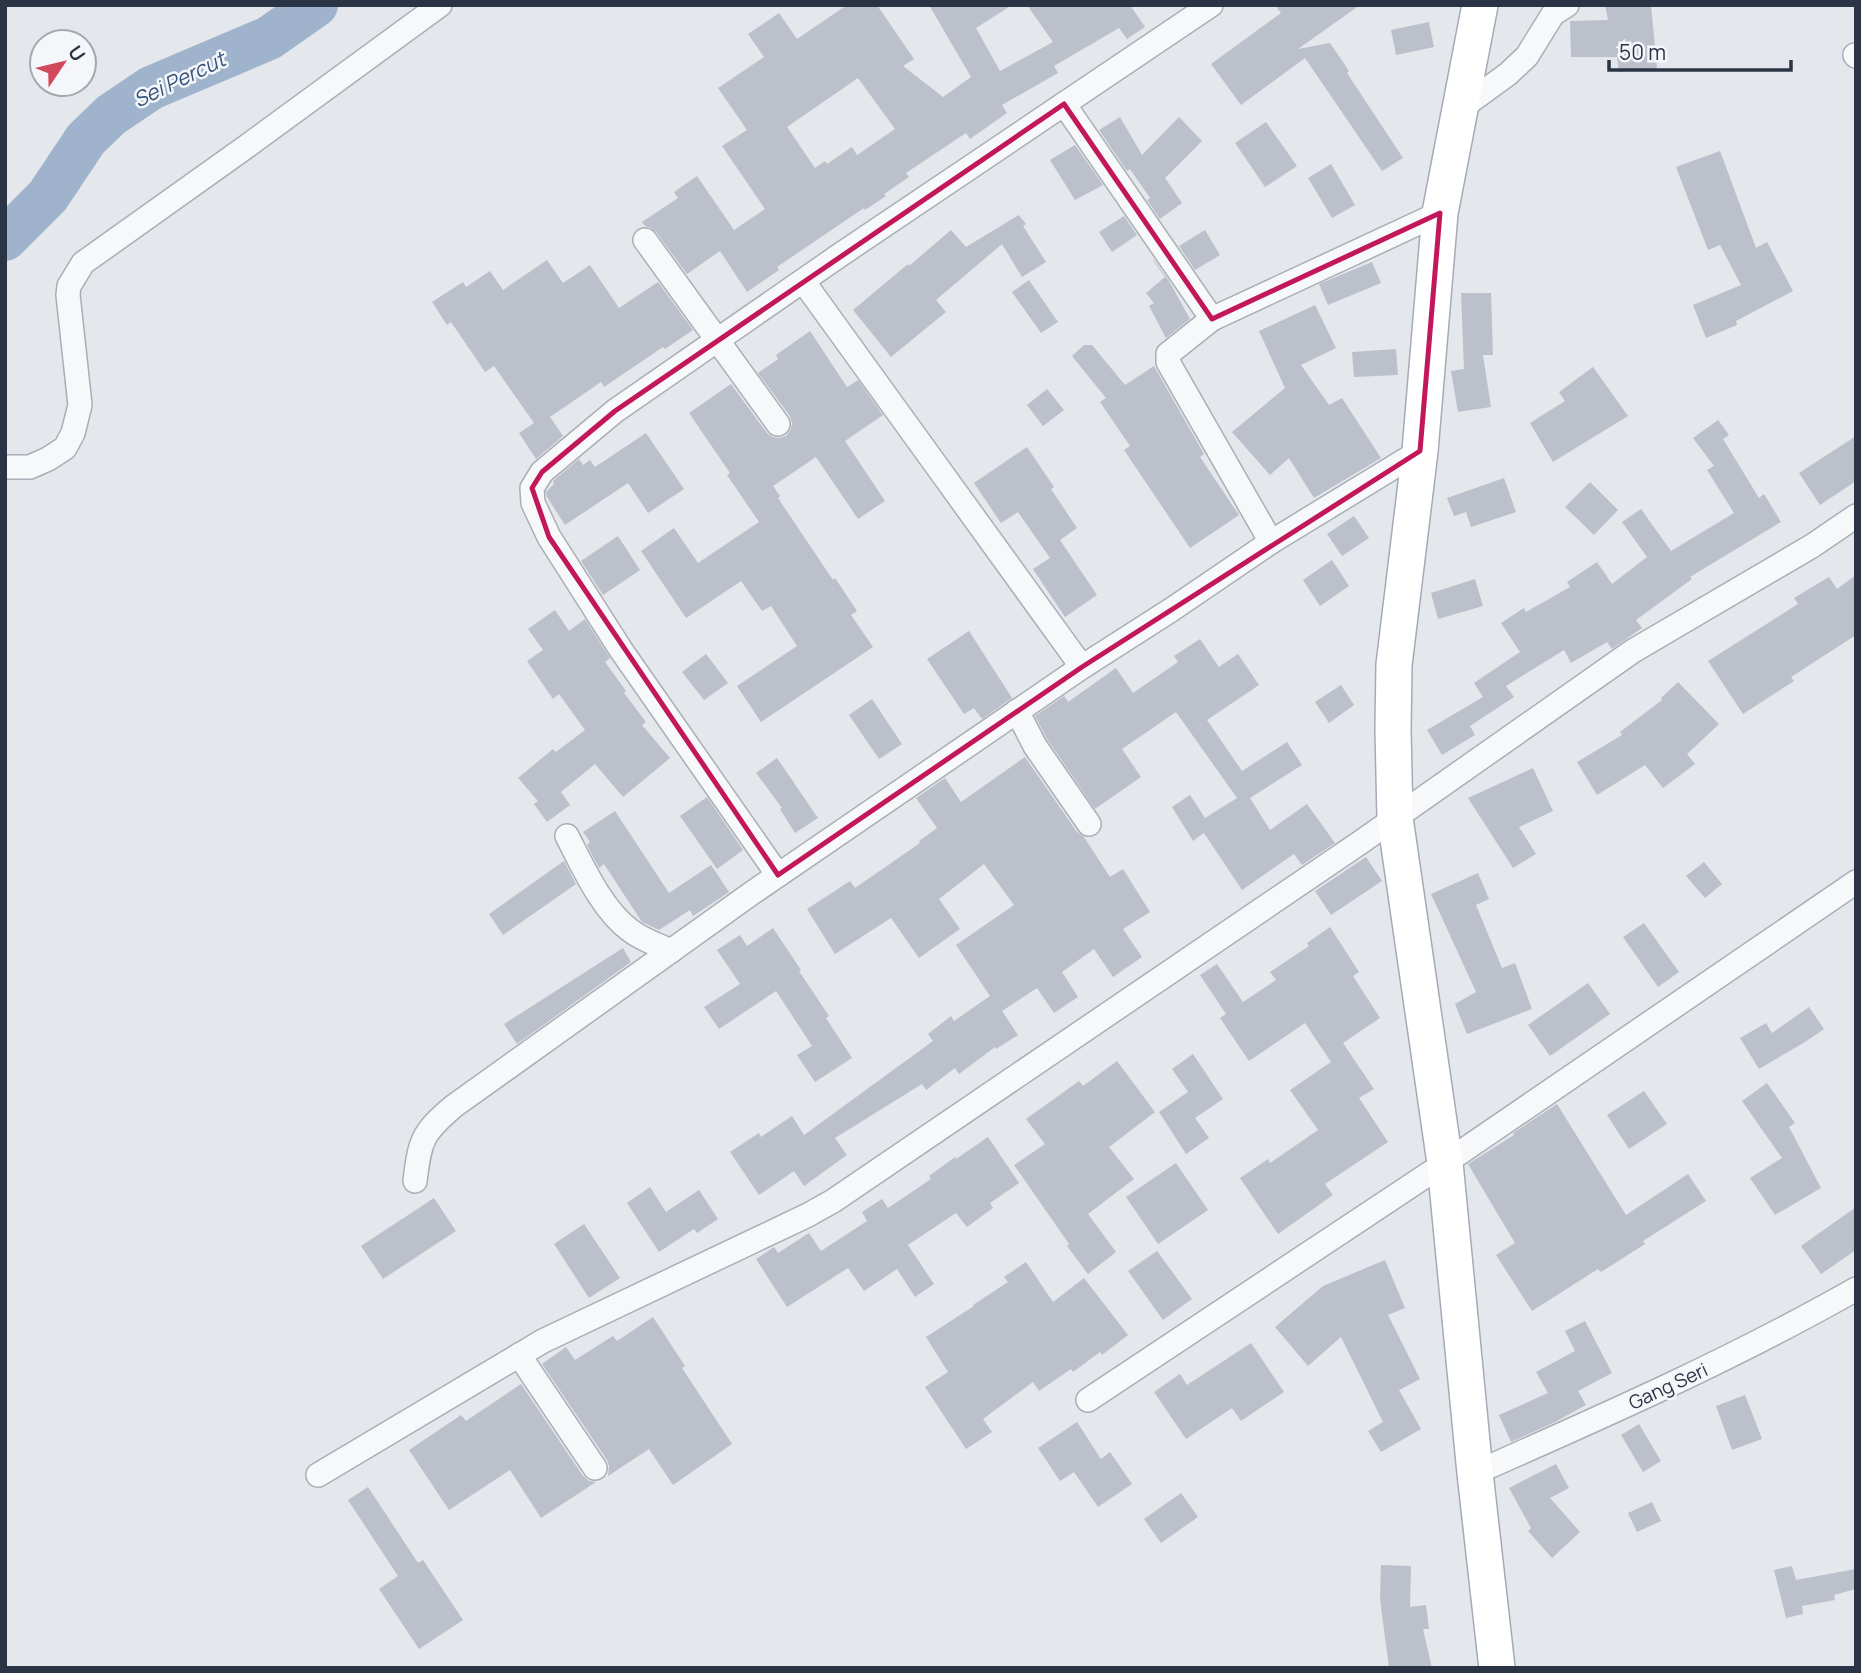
<svg xmlns="http://www.w3.org/2000/svg" width="1861" height="1673" font-family="Manrope,sans-serif">
	<style>
		.lines { fill: none; stroke-linecap: round; stroke-linejoin: round }
		.river { stroke: #9fb4cc; stroke-width: 44 }
		.building { fill: #bbc0ca; fill-rule: evenodd }
		.minor-casing { stroke: #a9aeb7; stroke-width: 26 }
		.primary-casing { stroke: #a3abb8; stroke-width: 38 }
		.minor { stroke: #f7f8fa; stroke-width: 23 }
		.primary { stroke: #fff; stroke-width: 35 }
		.marked { fill: none; stroke: #c2185b; stroke-width: 5; stroke-linejoin: round }
		.labels { text-anchor: middle; dominant-baseline: central; stroke-width: 5; stroke-linejoin: round; paint-order: stroke }
		.street-label { font-size: 19px; fill: #2b3445; stroke: #f4f6f9 }
		.water-label { font-size: 21px; font-style: italic; fill: #34527a; stroke: #f4f6f9 }
	</style>
	<rect width="100%" height="100%" fill="#e4e7ec"/>
	<g class="lines">
		<polyline class="river" points="5,239 48,196 86,139 111,115 151,88 269,38 316,5"/>
	</g>
	<g class="building">
		<path d="M847,5h30l37,54 -11,7 40,31 28,-20 -42,-72h83l-36,23 24,43 53,-29 -26,-37h103l15,22 -18,12 -8,-11 -65,38 4,7 -56,32 5,8 -37,26 -4,-6 -60,40 3,4 -25,17 2,2 -21,14 -1,-2 -87,59 2,3 -32,22 -27,-41 -33,23 -31,-42 -5,-4 -6,-2 -3,-4 36,-24 -4,-6 23,-16 37,54 31,-21 -43,-63 25,-16 -29,-42 46,-31 -16,-23 31,-21 18,26zM858,78l37,51 -38,26 -5,-8 -25,17 -2,-3 -10,7 -28,-41z"/>
		<polygon points="1275,5 1360,5 1298,49 1330,43 1349,71 1347,73 1403,158 1382,171 1305,58 1241,105 1211,64 1281,13"/>
		<polygon points="1605,5 1651,5 1657,68 1619,72 1617,57 1571,57 1570,21 1608,20"/>
		<polygon points="1429,22 1434,47 1396,55 1391,30"/>
		<polygon points="1120,117 1142,155 1179,117 1202,141 1165,178 1182,203 1160,219 1147,200 1150,198 1130,169 1127,171 1099,130"/>
		<polygon points="1266,122 1297,166 1265,187 1235,143"/>
		<polygon points="1075,145 1103,185 1075,200 1050,160"/>
		<polygon points="1720,151 1756,248 1767,242 1793,291 1736,321 1737,325 1706,338 1693,305 1741,285 1720,245 1708,250 1676,167"/>
		<polygon points="1331,164 1355,205 1332,218 1308,178"/>
		<polygon points="1019,215 1026,224 1023,226 1046,262 1022,277 1002,244 936,300 946,312 891,357 853,310 908,264 909,266 951,230 966,247"/>
		<polygon points="1124,216 1137,235 1112,252 1099,232"/>
		<polygon points="1205,230 1220,255 1195,270 1179,246"/>
		<polygon points="547,260 563,283 590,265 619,308 658,282 693,330 665,349 663,347 604,387 601,382 550,417 563,436 536,459 519,433 534,423 494,366 485,372 451,322 447,325 432,302 463,282 466,287 490,271 503,290"/>
		<polygon points="1153,260 1154,260 1169,281 1190,319 1166,338 1149,306 1154,303 1146,293 1165,277"/>
		<polygon points="1372,262 1381,283 1328,305 1319,284"/>
		<polygon points="1029,280 1058,322 1041,333 1012,292"/>
		<polygon points="1461,293 1491,293 1493,355 1483,355 1491,407 1458,412 1451,371 1464,369"/>
		<polygon points="1315,305 1336,348 1301,365 1329,405 1342,398 1381,458 1314,498 1289,458 1270,475 1232,432 1285,388 1259,331"/>
		<polygon points="810,331 847,387 858,380 883,415 845,441 885,501 858,519 816,457 773,486 780,496 778,498 833,580 835,578 857,611 851,615 873,647 761,722 737,686 797,646 771,606 762,611 741,581 686,618 641,551 674,528 698,563 759,522 727,475 730,473 689,413 731,384 767,433 773,437 779,438 786,436 791,429 792,423 790,416 758,373 778,359 776,355"/>
		<polygon points="1084,345 1092,345 1125,385 1154,366 1204,454 1200,457 1239,515 1190,548 1124,450 1130,446 1100,402 1106,398 1072,356"/>
		<polygon points="1396,349 1398,375 1354,377 1352,352"/>
		<polygon points="1593,367 1628,416 1553,462 1530,423 1565,401 1559,392"/>
		<polygon points="1047,389 1064,410 1043,426 1027,405"/>
		<polygon points="1718,420 1729,435 1723,439 1759,498 1764,494 1781,522 1690,577 1692,579 1636,620 1642,628 1612,649 1607,642 1571,663 1564,650 1506,686 1514,697 1470,726 1475,735 1442,755 1427,730 1483,697 1474,683 1520,652 1501,623 1524,608 1526,612 1570,587 1567,582 1597,562 1612,584 1647,557 1622,522 1641,509 1671,551 1734,513 1707,470 1714,466 1693,438"/>
		<polygon points="646,433 684,489 648,513 628,483 565,525 547,497 546,492 554,484 553,481 579,459 583,465 590,460 595,467"/>
		<polygon points="1856,436 1856,481 1820,505 1799,473"/>
		<polygon points="1027,447 1054,487 1051,489 1077,528 1060,540 1097,595 1065,617 1033,569 1050,558 1018,512 1001,523 974,483"/>
		<polygon points="1504,478 1516,512 1471,527 1466,512 1454,516 1447,498"/>
		<polygon points="1590,482 1618,510 1594,535 1565,507"/>
		<polygon points="1354,516 1369,538 1342,556 1327,534"/>
		<polygon points="618,536 640,570 603,595 581,561"/>
		<polygon points="1332,560 1349,586 1320,606 1303,580"/>
		<polygon points="1856,575 1856,635 1791,677 1794,681 1743,714 1708,661 1798,604 1794,598 1829,577 1837,589"/>
		<polygon points="1475,579 1483,606 1438,619 1431,593"/>
		<polygon points="555,610 569,631 585,619 610,658 605,662 626,691 624,693 646,722 642,725 670,758 623,797 595,764 561,792 570,805 547,822 534,804 538,801 518,778 553,749 556,752 585,730 559,694 553,699 527,661 543,650 528,629"/>
		<polygon points="969,631 1012,698 982,719 974,708 964,714 927,659"/>
		<polygon points="1200,639 1219,667 1238,654 1259,685 1207,720 1242,771 1287,742 1302,765 1250,798 1270,830 1307,804 1335,843 1302,865 1294,854 1242,890 1204,833 1193,841 1172,807 1190,795 1205,818 1237,798 1176,712 1122,749 1141,777 1095,809 1047,739 1035,716 1064,696 1068,702 1116,668 1133,693 1178,662 1174,656"/>
		<polygon points="706,654 728,683 704,700 682,672"/>
		<polygon points="1678,682 1719,724 1687,754 1695,764 1663,788 1645,765 1597,795 1577,762 1622,735 1620,732 1662,700 1661,698"/>
		<polygon points="1341,685 1354,705 1329,723 1315,702"/>
		<polygon points="872,699 902,744 879,759 849,715"/>
		<polygon points="1025,757 1077,832 1084,837 1110,877 1123,869 1150,912 1123,929 1142,957 1113,977 1094,949 1062,972 1078,997 1054,1013 1037,988 1002,1011 1018,1035 996,1049 995,1047 959,1074 955,1068 926,1090 922,1084 835,1138 847,1155 804,1186 794,1171 759,1195 730,1152 759,1133 761,1137 792,1116 804,1135 933,1041 928,1034 951,1016 954,1021 990,996 956,945 1014,905 984,864 939,899 960,929 919,958 891,918 835,954 807,909 850,881 855,888 920,843 919,841 937,828 916,798 945,778 961,802"/>
		<polygon points="777,758 818,818 795,833 780,809 782,808 756,773"/>
		<polygon points="1533,768 1553,811 1519,827 1536,854 1513,868 1468,798"/>
		<polygon points="707,797 743,850 717,869 680,816"/>
		<polygon points="615,811 669,893 711,865 729,892 693,916 690,910 659,930 642,922 604,864 599,868 587,845 590,842 583,832"/>
		<polygon points="1366,857 1382,881 1331,915 1315,891"/>
		<polygon points="564,861 576,884 503,935 489,914"/>
		<polygon points="1704,862 1722,884 1705,898 1686,876"/>
		<polygon points="1478,873 1489,899 1476,905 1502,968 1515,963 1532,1009 1467,1034 1455,1004 1476,992 1431,894"/>
		<polygon points="1644,923 1679,972 1658,987 1623,937"/>
		<polygon points="1330,927 1359,972 1353,976 1380,1018 1343,1043 1374,1089 1359,1098 1388,1142 1325,1184 1333,1195 1278,1234 1240,1178 1268,1159 1270,1163 1318,1130 1290,1090 1331,1062 1305,1023 1249,1061 1220,1018 1226,1014 1200,975 1217,964 1243,1002 1276,980 1270,972 1309,946 1307,943"/>
		<polygon points="773,928 801,970 799,971 829,1016 826,1018 852,1058 815,1082 797,1055 812,1046 776,991 719,1029 704,1007 740,984 717,950 740,935 747,946"/>
		<polygon points="623,948 631,962 517,1044 504,1024"/>
		<polygon points="1588,983 1610,1014 1550,1056 1528,1025"/>
		<polygon points="1809,1007 1824,1029 1805,1042 1759,1069 1740,1038 1766,1023 1772,1033"/>
		<polygon points="1193,1054 1223,1099 1195,1118 1209,1138 1186,1154 1159,1112 1188,1092 1172,1069"/>
		<polygon points="1117,1061 1155,1112 1109,1147 1134,1179 1088,1214 1116,1252 1088,1274 1067,1246 1069,1244 1014,1165 1045,1144 1026,1119 1079,1081 1083,1086"/>
		<polygon points="1767,1083 1795,1123 1789,1127 1821,1188 1775,1215 1750,1178 1782,1158 1742,1101"/>
		<polygon points="1644,1091 1667,1124 1629,1149 1607,1115"/>
		<polygon points="1557,1104 1626,1215 1688,1174 1706,1201 1643,1241 1645,1244 1601,1272 1598,1269 1532,1311 1496,1255 1515,1243 1468,1164 1514,1135 1513,1133"/>
		<polygon points="988,1137 1019,1183 990,1203 993,1208 967,1227 956,1213 908,1245 934,1284 915,1297 897,1269 864,1291 848,1268 787,1307 756,1259 774,1247 778,1253 809,1233 821,1251 867,1221 862,1212 882,1199 888,1208 931,1179 929,1176 955,1157 956,1159"/>
		<polygon points="1176,1163 1208,1210 1158,1244 1126,1197"/>
		<polygon points="650,1187 666,1212 699,1190 718,1219 697,1233 694,1229 659,1252 627,1203"/>
		<polygon points="434,1198 456,1231 383,1279 361,1246"/>
		<polygon points="1856,1207 1856,1250 1821,1274 1801,1246"/>
		<polygon points="584,1224 620,1278 589,1298 554,1244"/>
		<polygon points="1157,1251 1192,1299 1163,1320 1128,1271"/>
		<polygon points="1385,1260 1405,1308 1388,1315 1420,1379 1399,1390 1421,1429 1381,1452 1368,1431 1383,1422 1341,1337 1308,1366 1275,1327 1323,1286"/>
		<polygon points="1026,1262 1053,1302 1084,1278 1128,1335 1102,1355 1100,1352 1073,1372 1071,1369 1039,1391 1033,1382 983,1419 992,1432 966,1449 925,1387 948,1372 926,1337 974,1306 973,1305 1008,1282 1004,1277"/>
		<polygon points="653,1317 685,1366 682,1368 732,1444 673,1485 649,1449 608,1476 609,1466 607,1460 542,1364 566,1347 575,1360 613,1336 617,1341"/>
		<polygon points="1585,1321 1612,1373 1578,1391 1586,1405 1555,1422 1511,1442 1499,1415 1548,1393 1536,1372 1575,1351 1565,1331"/>
		<polygon points="1251,1343 1284,1392 1241,1421 1232,1408 1186,1439 1154,1392 1180,1374 1187,1385"/>
		<polygon points="521,1384 583,1476 589,1481 596,1482 541,1518 510,1470 449,1510 409,1450 461,1415 466,1421"/>
		<polygon points="1745,1395 1762,1439 1732,1450 1716,1406"/>
		<polygon points="1077,1422 1101,1459 1110,1452 1132,1484 1098,1507 1074,1472 1060,1481 1038,1448"/>
		<polygon points="1639,1424 1661,1461 1643,1472 1621,1435"/>
		<polygon points="1556,1464 1569,1488 1550,1498 1580,1532 1552,1558 1528,1531 1531,1528 1509,1488"/>
		<polygon points="368,1487 418,1563 423,1560 463,1620 419,1649 379,1589 398,1576 348,1500"/>
		<polygon points="1181,1493 1198,1517 1161,1543 1144,1519"/>
		<polygon points="1652,1502 1661,1521 1637,1532 1628,1513"/>
		<polygon points="1381,1565 1411,1566 1410,1607 1426,1605 1429,1629 1423,1629 1432,1668 1389,1668 1380,1599"/>
		<polygon points="1792,1566 1796,1580 1856,1569 1856,1589 1834,1595 1835,1600 1802,1606 1803,1614 1786,1618 1774,1570"/>
	</g>
	<g class="lines">
		<g class="minor-casing">
			<g id="minor">
				<polyline points="1855,55 1856,56"/>
				<polyline points="1064,104 1212,319"/>
				<polyline points="1460,109 1508,74 1527,56 1553,14 1567,5"/>
				<polyline points="645,240 778,424"/>
				<path d="M803,281c94,128 185,258 279,386"/>
				<polyline points="5,467 30,467 48,459 65,448 73,433 80,405 68,295 69,286 83,263 250,144 440,5"/>
				<polyline points="1271,542 1168,362 1168,354 1212,319 1440,213"/>
				<polyline points="1017,711 1035,746 1089,824"/>
				<path d="M567,836c16,31 35,74 64,95 12,9 27,14 40,20"/>
				<polyline points="778,875 621,650 549,537 533,503 532,488 542,472 615,411 840,255 1211,5"/>
				<path d="M415,1181c5,-41 7,-48 39,-75l298,-213 330,-226 89,-57 100,-68 149,-91"/>
				<polyline points="519,1355 595,1468"/>
				<polyline points="1088,1400 1445,1163 1856,882"/>
				<path d="M1475,1473c129,-57 258,-114 381,-184"/>
				<polyline points="318,1475 543,1341 808,1215 833,1201 1361,842 1633,651 1812,546 1856,516"/>
			</g>
		</g>
		<g class="primary-casing">
			<polyline id="primary" points="1480,5 1440,213 1420,451 1394,665 1393,730 1395,818 1445,1163 1475,1473 1497,1668"/>
		</g>
		<use href="#minor" class="minor"/>
		<use href="#primary" class="primary"/>
	</g>
	<path class="marked" d="M1064,104l148,215 228,-106 -20,238 -338,216 -304,208 -229,-338 -17,-49 10,-16 73,-61z"/>
	<g class="labels">
		<g class="street-label">
			<text transform="translate(1668 1386) rotate(-25)">Gang Seri</text>
		</g>
		<g class="water-label">
			<text transform="translate(179 79) rotate(-26)">Sei Percut</text>
		</g>
	</g>
	<rect width="1861" height="1673" fill="none" stroke="#2b3445" stroke-width="14"/>
	<g transform="translate(63 63) rotate(55)"><circle r="33" fill="#f4f6f9" stroke="#a4a8b1" stroke-width="2"/>
	<path d="M0-5L12 26L0 18L-12 26Z" fill="#d1495b"/>
	<text y="-10" font-size="19" font-weight="bold" text-anchor="middle" fill="#2b3445">U</text>
	</g>
	<path d="M1609 60v10h182v-10" fill="none" stroke="#2b3445" stroke-width="3.5"/>
	<text x="1619" y="60" font-size="21" fill="#2b3445" stroke="#f4f6f9" stroke-width="5" paint-order="stroke">50 m</text>
</svg>
